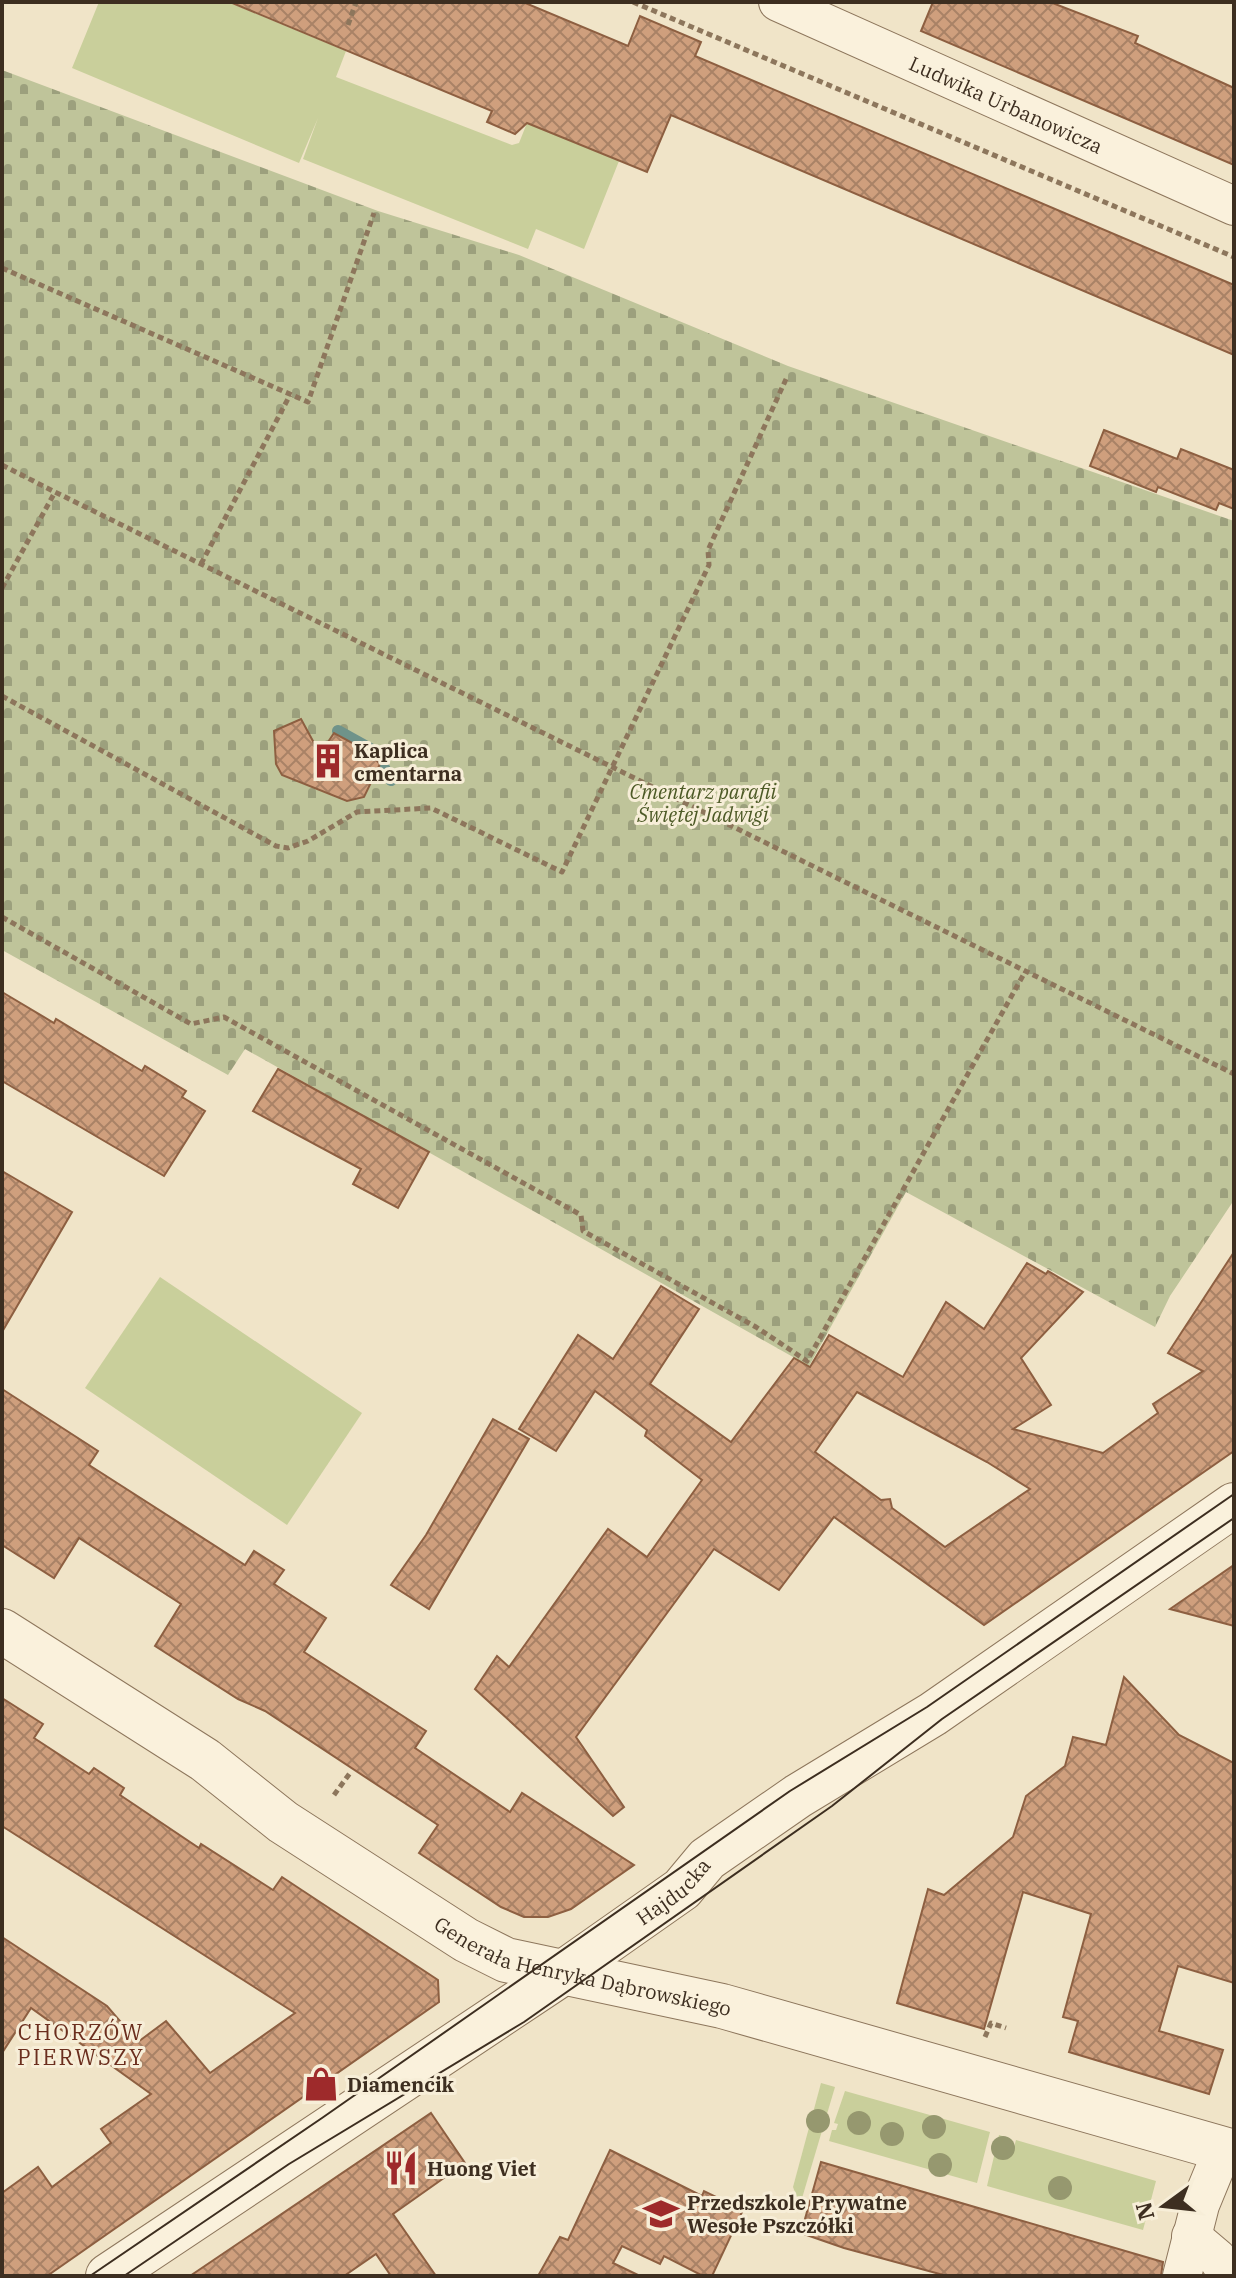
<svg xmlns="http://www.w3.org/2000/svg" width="1236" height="2278" font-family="'IBM Plex Serif',serif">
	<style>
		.grass { fill: #c9cf9b }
		.cemetery { fill: url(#cemetery-stones) }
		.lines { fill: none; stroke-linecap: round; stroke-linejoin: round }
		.stream { stroke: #6f938a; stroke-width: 12 }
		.building { fill: url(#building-cross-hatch); stroke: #8d5f41; stroke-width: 2; fill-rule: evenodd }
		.minor-casing { stroke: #8d765c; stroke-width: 40 }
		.tertiary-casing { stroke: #8d765c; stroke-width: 46 }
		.path { stroke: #8d765c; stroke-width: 5; stroke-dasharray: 6 4; stroke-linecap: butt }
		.minor { stroke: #faf1dc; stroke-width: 38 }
		.tertiary { stroke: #faf1dc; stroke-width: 44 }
		.tram { stroke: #3d2e20; stroke-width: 2 }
		.tree { fill: #96986f }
		.labels { text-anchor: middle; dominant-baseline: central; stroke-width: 6; stroke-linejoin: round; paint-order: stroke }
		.street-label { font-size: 20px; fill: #3d2e20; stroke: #f7eed8 }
		.poi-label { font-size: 20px; font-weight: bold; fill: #3d2e20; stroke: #f7eed8; text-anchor: start }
		.park-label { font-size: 20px; font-style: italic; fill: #4d5a26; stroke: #f7eed8 }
		.neighbourhood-label { font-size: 22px; letter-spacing: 2px; fill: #6b2e1e; stroke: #f7eed8 }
	</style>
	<defs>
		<pattern id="cemetery-stones" width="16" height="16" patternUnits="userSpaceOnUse" patternTransform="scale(2)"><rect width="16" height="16" fill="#bfc49a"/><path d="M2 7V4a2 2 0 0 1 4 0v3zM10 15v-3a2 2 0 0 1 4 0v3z" fill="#9ca07d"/></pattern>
		<pattern id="building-cross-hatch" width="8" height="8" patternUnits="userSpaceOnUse" patternTransform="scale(2)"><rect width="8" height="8" fill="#cf9f7d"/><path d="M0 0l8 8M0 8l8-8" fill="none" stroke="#a98266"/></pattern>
	</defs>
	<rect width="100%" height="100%" fill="#f0e4c8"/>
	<g class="grass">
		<polygon points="99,2 228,2 346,51 336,77 512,145 519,143 527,123 619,161 584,249 536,229 528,249 303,159 318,118 299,163 72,68"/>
		<polygon points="160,1277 362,1413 287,1525 85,1388"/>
		<polygon points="821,2083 835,2087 800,2205 793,2187"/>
		<polygon points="845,2091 990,2132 977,2183 829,2141 832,2130 836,2130 838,2124 834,2123"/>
		<polygon points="999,2135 1009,2138 1007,2145 1014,2147 1016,2140 1156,2181 1143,2230 987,2186"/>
	</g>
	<polygon class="cemetery" points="2,70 378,211 519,255 788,366 1234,521 1234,1200 1170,1296 1155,1327 906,1192 809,1366 245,1049 228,1075 2,950"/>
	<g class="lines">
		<polyline class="stream" points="338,731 374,751 391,780"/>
	</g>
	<g class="building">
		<polygon points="230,2 523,2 628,46 640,16 701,42 695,56 1234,285 1234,355 671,115 647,172 527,123 515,134 487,122 492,111"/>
		<polygon points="933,2 1050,2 1138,36 1135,43 1234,88 1234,165 921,31"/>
		<polygon points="1104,430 1177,459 1181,449 1234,470 1234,509 1219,503 1216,510 1158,487 1156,492 1090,466"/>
		<polygon points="301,719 320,754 334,733 369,752 380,764 364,797 347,801 282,775 276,764 274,731"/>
		<polygon points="2,992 54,1023 56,1019 142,1071 145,1066 186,1091 182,1097 205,1111 164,1176 2,1081"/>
		<polygon points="278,1069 429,1152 398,1208 353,1184 361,1169 253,1111"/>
		<polygon points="2,1171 72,1212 2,1332"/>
		<path d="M1234,1252v199l-250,174 -150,-108 -55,73 -65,-41 -138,188 48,70 -11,9 -138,-127 22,-33 12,11 99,-138 39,28 55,-77 -57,-44 2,-6 -52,-39 -39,60 -37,-22 59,-94 35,24 48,-73 38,23 -49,75 81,58 63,-84 16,9 19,-32 74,42 43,-75 38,27 43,-66 19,11 2,-3 35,21 -62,66 30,47 -38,24 90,24 55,-40 -5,-9 50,-33 -35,-18zM857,1392l130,70 43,27 -85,58 -53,-39 -2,-9 -9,1 -66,-48z"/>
		<polygon points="2,1389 98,1451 89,1465 245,1565 254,1551 284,1570 274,1584 326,1618 304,1652 426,1731 415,1748 510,1812 522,1793 634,1865 571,1909 548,1917 524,1917 501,1907 419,1853 438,1825 265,1711 238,1699 155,1646 181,1604 79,1538 54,1578 2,1545"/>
		<polygon points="493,1419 529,1439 429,1609 391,1585 426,1535"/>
		<polygon points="1234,1565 1234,1626 1170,1609"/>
		<polygon points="1124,1677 1179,1735 1234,1763 1234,1983 1178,1966 1159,2031 1223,2050 1209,2094 1069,2052 1078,2021 1063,2017 1091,1914 1023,1892 984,2029 897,2003 928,1889 944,1895 1013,1837 1026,1796 1065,1766 1073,1737 1106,1745"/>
		<polygon points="2,1698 43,1724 34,1738 89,1774 94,1768 124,1788 120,1795 199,1848 201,1844 273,1890 282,1877 438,1980 439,2002 47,2276 2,2276 2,2193 38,2167 52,2187 111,2143 101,2129 151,2094 31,2008 2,2053 2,1937 107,2006 138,2042 166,2021 210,2073 295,2013 2,1826"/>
		<polygon points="431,2113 465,2163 393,2214 436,2276 391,2276 376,2254 344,2276 190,2276"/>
		<polygon points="610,2150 702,2196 704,2191 743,2210 712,2276 703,2276 664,2256 660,2264 622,2246 613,2263 640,2276 538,2276 560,2237 568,2240"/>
		<polygon points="821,2162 1163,2262 1161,2276 947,2276 844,2248 801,2233"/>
	</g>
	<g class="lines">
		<g class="minor-casing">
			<g id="minor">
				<path id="s1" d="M778,2l456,204"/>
				<polyline points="1191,2236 1217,2258 1229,2276"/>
				<polyline points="1182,2276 1200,2205 1223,2149"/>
			</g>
		</g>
		<g class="tertiary-casing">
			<g id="tertiary">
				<path id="s2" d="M2,1631l203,129 78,62 183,118 40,20 216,46 512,146"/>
				<path id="s3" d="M108,2276l453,-302 121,-85 25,-30 91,-63 135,-82 301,-209"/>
			</g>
		</g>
		<g class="path">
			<polyline points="633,2 1234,257"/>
			<polyline points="348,25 356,2"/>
			<polyline points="2,268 308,402 374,213"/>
			<polyline points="2,465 55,492"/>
			<polyline points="201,564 290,395"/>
			<polyline points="2,588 55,492 1234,1074"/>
			<polyline points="2,696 276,846 288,848 308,841 357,812 431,808 562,872 709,565 708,550 787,377"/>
			<polyline points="2,917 191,1024 224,1017 581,1215 583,1231 756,1327 807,1361 1025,972"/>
			<polyline points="334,1795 350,1773"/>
			<polyline points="985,2037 991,2023 1006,2028"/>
		</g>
		<use href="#minor" class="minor"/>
		<use href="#tertiary" class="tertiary"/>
		<g class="tram">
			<polyline points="90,2276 322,2118 790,1791 927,1707 1234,1494"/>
			<polyline points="124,2276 289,2164 524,2022 832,1806 942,1719 1234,1518"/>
		</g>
	</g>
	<g class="tree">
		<circle cx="818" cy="2121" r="12"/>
		<circle cx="859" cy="2123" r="12"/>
		<circle cx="934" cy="2127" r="12"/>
		<circle cx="892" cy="2134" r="12"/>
		<circle cx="1003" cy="2148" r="12"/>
		<circle cx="940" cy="2165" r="12"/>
		<circle cx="1060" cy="2188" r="12"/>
	</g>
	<defs>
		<g id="building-bare" transform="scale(2.76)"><path d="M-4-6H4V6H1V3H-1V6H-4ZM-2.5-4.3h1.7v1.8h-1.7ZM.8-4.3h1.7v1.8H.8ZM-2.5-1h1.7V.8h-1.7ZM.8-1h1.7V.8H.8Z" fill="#9e2a2b" stroke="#f7eed8" stroke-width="2.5" paint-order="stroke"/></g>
		<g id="shop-bare" transform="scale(2.76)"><path d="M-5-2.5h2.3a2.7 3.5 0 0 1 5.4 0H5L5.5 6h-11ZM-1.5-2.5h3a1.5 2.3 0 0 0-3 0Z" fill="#9e2a2b" stroke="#f7eed8" stroke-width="2.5" paint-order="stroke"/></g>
		<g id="restaurant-bare" transform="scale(2.76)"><path d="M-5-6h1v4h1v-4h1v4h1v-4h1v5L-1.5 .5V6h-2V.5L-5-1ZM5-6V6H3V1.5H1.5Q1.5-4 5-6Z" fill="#9e2a2b" stroke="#f7eed8" stroke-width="2.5" paint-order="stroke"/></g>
		<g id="school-bare" transform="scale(2.76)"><path d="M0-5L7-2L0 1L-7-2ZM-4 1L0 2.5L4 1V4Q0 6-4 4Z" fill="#9e2a2b" stroke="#f7eed8" stroke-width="2.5" paint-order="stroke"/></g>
	</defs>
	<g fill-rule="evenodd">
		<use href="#building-bare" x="328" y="761"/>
		<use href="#shop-bare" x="321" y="2084"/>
		<use href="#restaurant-bare" x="401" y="2168"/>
		<use href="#school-bare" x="661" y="2214"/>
	</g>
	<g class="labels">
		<g class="street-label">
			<text stroke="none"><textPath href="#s1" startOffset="250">Ludwika Urbanowicza</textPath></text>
			<text stroke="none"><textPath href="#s3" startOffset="684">Hajducka</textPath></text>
			<text stroke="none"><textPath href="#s2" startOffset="678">Generała Henryka Dąbrowskiego</textPath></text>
		</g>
		<g class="poi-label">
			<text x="354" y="750">Kaplica<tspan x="354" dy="23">cmentarna</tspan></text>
			<text x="347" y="2084">Diamencik</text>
			<text x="427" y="2168">Huong Viet</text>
			<text x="687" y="2202">Przedszkole Prywatne<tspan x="687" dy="23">Wesołe Pszczółki</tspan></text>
		</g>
		<g class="park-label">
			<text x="703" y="791">Cmentarz parafii<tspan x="703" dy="23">Świętej Jadwigi</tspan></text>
		</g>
		<g class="neighbourhood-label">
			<text x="81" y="2031">CHORZÓW<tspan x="81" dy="25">PIERWSZY</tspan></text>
		</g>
	</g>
	<rect width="1236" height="2278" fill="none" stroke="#3d2e20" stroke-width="8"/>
	<g transform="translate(1164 2206) rotate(255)" stroke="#f7eed8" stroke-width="6" paint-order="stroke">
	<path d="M0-6L14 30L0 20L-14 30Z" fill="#3d2e20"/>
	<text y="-12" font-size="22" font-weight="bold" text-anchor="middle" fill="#3d2e20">N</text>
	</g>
</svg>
